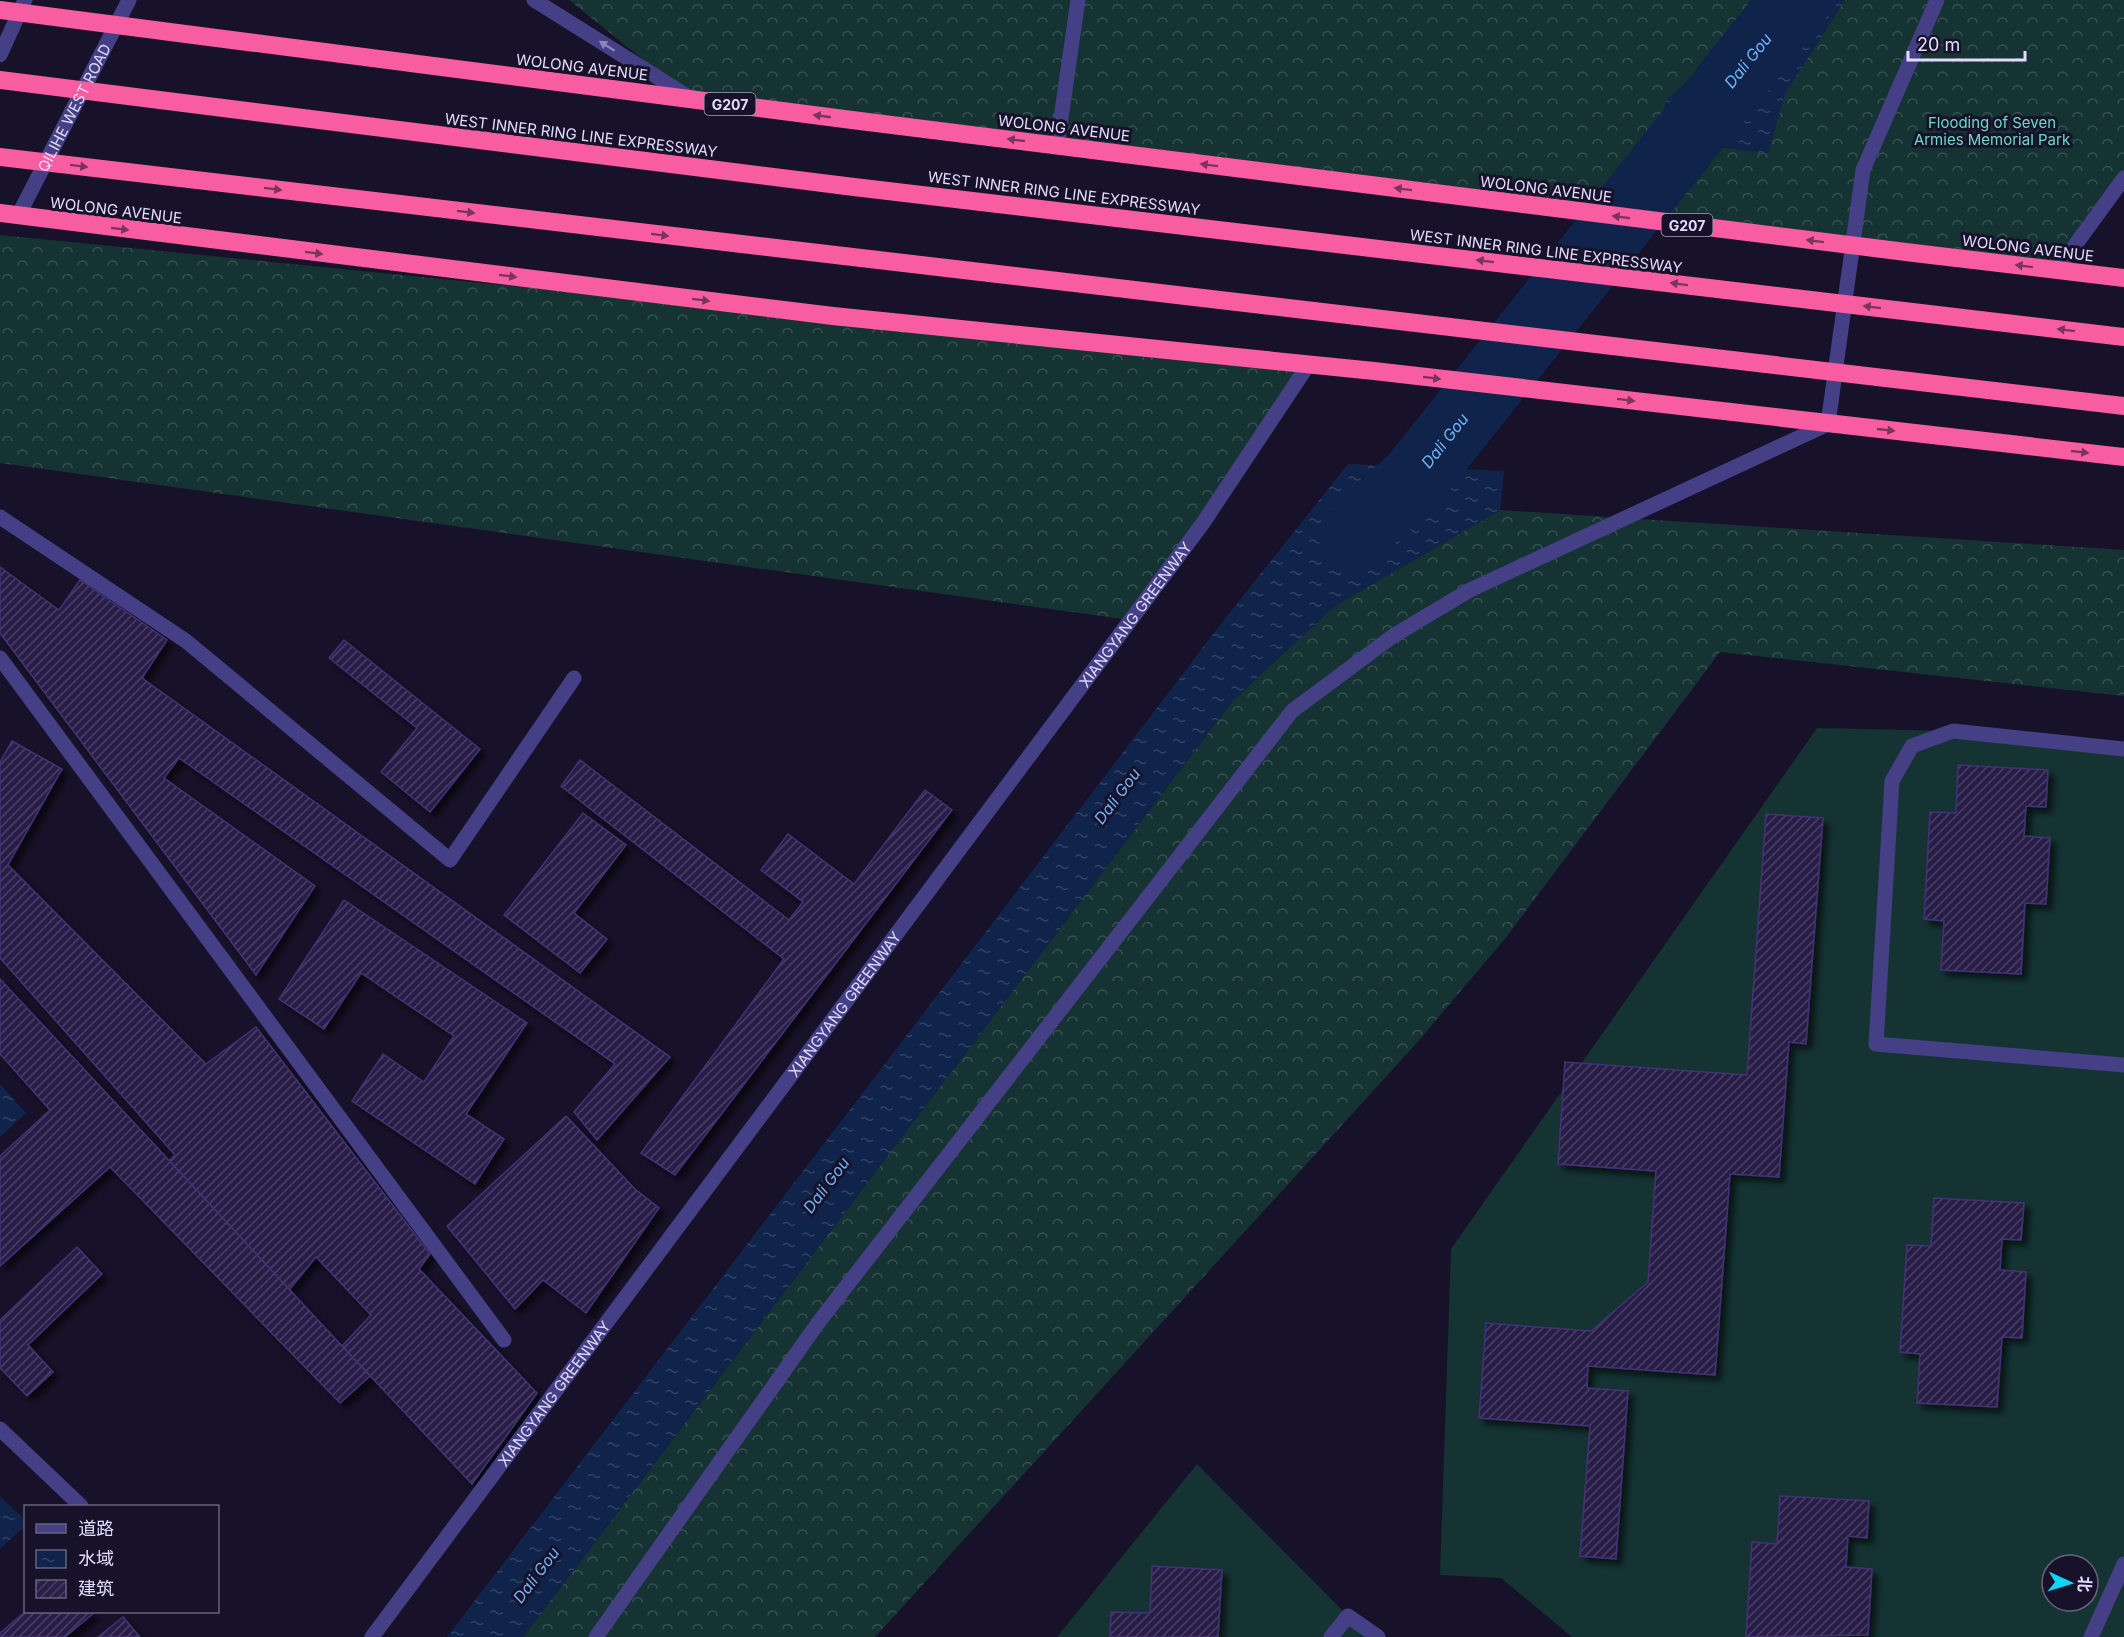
<svg xmlns="http://www.w3.org/2000/svg" width="2124" height="1637" font-family="Inter,'Noto Sans SC',sans-serif">
	<style>
		.grass { fill: #153333; fill-rule: evenodd }
		.forest { fill: url(#forest-crowns) }
		.water { fill: url(#water-ripples) }
		.lines { fill: none; stroke-linecap: round; stroke-linejoin: round }
		.river { stroke: #10234b; stroke-width: 70 }
		.building { fill: url(#building-hatch); stroke: #423274; stroke-width: 1.5; filter: url(#shadow) }
		.minor { stroke: #453f86; stroke-width: 15 }
		.highway { stroke: #f75da0; stroke-width: 18 }
		.oneway { fill: #8b86bc }
		.oneway2 { fill: #7c345f }
		.labels { text-anchor: middle; dominant-baseline: central; stroke-width: 6; stroke-linejoin: round; paint-order: stroke }
		.shield { fill: #171229; stroke: #a49fbd; stroke-width: 1.5 }
		.shield-label { font-size: 14px; font-weight: bold; fill: #e1dcfd }
		.street-label { font-size: 15px; fill: #e1dcfd; stroke: #171229 }
		.park-label { font-size: 15px; fill: #6adbc4; stroke: #171229 }
		.water-label { font-size: 16px; font-style: italic; fill: #6fb2f8; stroke: #171229 }
	</style>
	<defs>
		<pattern id="forest-crowns" width="20" height="18" patternUnits="userSpaceOnUse" patternTransform="scale(1.5)"><rect width="20" height="18" fill="#153333"/><path d="M2 6a3 3 0 1 1 6 0M12 15a3 3 0 1 1 6 0" fill="none" stroke="#375051"/></pattern>
		<pattern id="water-ripples" width="26" height="14" patternUnits="userSpaceOnUse" patternTransform="scale(1.5)"><rect width="26" height="14" fill="#10234b"/><path d="M2 4q2-2 4 0t4 0M15 11q2-2 4 0t4 0" fill="none" stroke="#324266"/></pattern>
		<pattern id="building-hatch" width="6" height="6" patternUnits="userSpaceOnUse" patternTransform="scale(1.5)"><rect width="6" height="6" fill="#291f49"/><path d="M-1 1l2-2M0 6l6-6M5 7l2-2" fill="none" stroke="#483f64"/></pattern>
		<filter id="shadow"><feDropShadow dx="5.5" dy="5.5" stdDeviation="3" flood-color="#0009"/></filter>
	</defs>
	<rect width="100%" height="100%" fill="#171229"/>
	<g class="grass">
		<path d="M1817,728l136,3 171,18v888h-552l-71,-59 -61,-3 11,-326zM2052,1565h36v36h-36z"/>
		<polygon points="1197,1464 1348,1616 1378,1637 1057,1637"/>
	</g>
	<g class="forest">
		<polygon points="569,0 2124,0 2124,178 2057,270 692,99"/>
		<polygon points="0,235 1308,365 1130,620 0,463"/>
		<polygon points="1500,510 2124,550 2124,696 1720,652 1504,940 1414,1046 875,1637 523,1637 1233,700 1335,606"/>
	</g>
	<g class="water">
		<polygon points="1767,0 1845,0 1785,94 1768,154 1656,138 1667,99 1750,25"/>
		<polygon points="1348,464 1504,471 1500,510 1335,606 1233,700 523,1637 447,1637 1224,620"/>
		<polygon points="0,1084 26,1113 0,1137"/>
		<polygon points="0,1496 26,1521 25,1526 0,1549"/>
	</g>
	<g class="lines">
		<path class="river" id="s1" d="M1353,535l61,-56 382,-479"/>
	</g>
	<g class="building">
		<polygon points="0,567 59,610 80,580 167,640 142,678 670,1057 597,1140 574,1112 615,1064 179,758 164,778 315,886 256,975 0,633"/>
		<polygon points="344,640 480,749 430,812 381,772 417,728 329,658"/>
		<polygon points="12,741 62,769 8,865 206,1064 256,1027 430,1254 419,1269 537,1393 472,1484 342,1346 371,1315 316,1257 289,1290 169,1161 175,1155 0,958 0,762"/>
		<polygon points="580,760 789,920 803,902 761,870 788,834 854,884 925,790 952,810 675,1175 641,1153 784,959 561,786"/>
		<polygon points="1958,765 2048,770 2046,807 2026,806 2024,836 2050,838 2046,904 2025,903 2021,974 1941,970 1944,921 1924,919 1930,812 1956,813"/>
		<polygon points="583,813 626,845 574,913 607,939 580,973 504,915"/>
		<polygon points="1766,814 1823,818 1806,1044 1789,1042 1779,1177 1730,1174 1715,1375 1588,1366 1587,1388 1628,1391 1616,1559 1580,1556 1590,1426 1479,1418 1486,1323 1591,1331 1648,1282 1656,1171 1558,1164 1565,1062 1747,1075"/>
		<polygon points="344,900 527,1023 466,1114 504,1139 475,1184 352,1101 383,1054 424,1082 454,1036 361,973 324,1029 279,999"/>
		<polygon points="0,979 370,1376 340,1403 110,1167 0,1266 0,1156 50,1110 0,1054"/>
		<polygon points="566,1116 635,1189 659,1208 586,1313 543,1280 515,1309 447,1226"/>
		<polygon points="1934,1198 2024,1203 2021,1240 2002,1239 2000,1270 2026,1272 2022,1338 2002,1337 1997,1407 1917,1403 1920,1354 1900,1352 1907,1245 1931,1246"/>
		<polygon points="77,1247 102,1274 28,1345 53,1372 27,1396 0,1368 0,1320"/>
		<polygon points="1780,1496 1869,1501 1867,1538 1848,1536 1846,1567 1872,1569 1868,1635 1746,1637 1752,1542 1777,1544"/>
		<polygon points="1152,1566 1222,1570 1218,1637 1110,1637 1111,1612 1150,1613"/>
		<polygon points="26,1611 26,1612 95,1612 65,1637 0,1637 0,1633"/>
		<polygon points="123,1617 140,1637 98,1637"/>
	</g>
	<g class="lines">
		<g class="minor">
			<polyline points="534,0 692,99"/>
			<polyline points="0,55 25,0"/>
			<polyline points="1057,146 1078,0"/>
			<path id="s2" d="M18,216l111,-216"/>
			<polyline points="2057,270 2124,178"/>
			<polyline points="0,517 186,641 450,860 574,678"/>
			<polyline points="0,658 504,1340"/>
			<polyline points="2124,749 1953,731 1912,746 1892,781 1876,1044 2124,1065"/>
			<polyline points="0,1429 81,1506"/>
			<path id="s3" d="M372,1637l831,-1114 105,-158"/>
			<polyline points="596,1637 818,1323 1292,711 1393,636 1470,590 1828,424 1863,170 1937,0"/>
			<polyline points="1331,1637 1348,1616 1378,1637"/>
			<polyline points="2091,1637 2124,1564"/>
		</g>
		<g class="highway">
			<polyline points="0,10 852,120 1914,253 2124,278"/>
			<polyline points="0,80 854,187 2124,337"/>
			<polyline points="0,157 2124,406"/>
			<polyline points="0,213 833,316 1374,371 2124,457"/>
		</g>
	</g>
	<defs><path id="oneway-solid" d="M-6-.8H1V-3.2L6.5 0L1 3.2V.8H-6Z" transform="scale(1.5)"/></defs>
	<use class="oneway" href="#oneway-solid" transform="translate(607 46) rotate(-148)"/>
	<g class="oneway2">
		<use href="#oneway-solid" transform="translate(822 116) rotate(-172)"/>
		<use href="#oneway-solid" transform="translate(1016 140) rotate(-173)"/>
		<use href="#oneway-solid" transform="translate(1209 165) rotate(-173)"/>
		<use href="#oneway-solid" transform="translate(79 166) rotate(7)"/>
		<use href="#oneway-solid" transform="translate(273 189) rotate(7)"/>
		<use href="#oneway-solid" transform="translate(1403 189) rotate(-173)"/>
		<use href="#oneway-solid" transform="translate(466 212) rotate(7)"/>
		<use href="#oneway-solid" transform="translate(1621 217) rotate(-173)"/>
		<use href="#oneway-solid" transform="translate(120 229) rotate(7)"/>
		<use href="#oneway-solid" transform="translate(660 235) rotate(7)"/>
		<use href="#oneway-solid" transform="translate(1815 241) rotate(-173)"/>
		<use href="#oneway-solid" transform="translate(314 253) rotate(7)"/>
		<use href="#oneway-solid" transform="translate(1485 261) rotate(-173)"/>
		<use href="#oneway-solid" transform="translate(2024 266) rotate(-173)"/>
		<use href="#oneway-solid" transform="translate(508 276) rotate(7)"/>
		<use href="#oneway-solid" transform="translate(1679 284) rotate(-173)"/>
		<use href="#oneway-solid" transform="translate(701 300) rotate(7)"/>
		<use href="#oneway-solid" transform="translate(1872 307) rotate(-173)"/>
		<use href="#oneway-solid" transform="translate(2066 330) rotate(-173)"/>
		<use href="#oneway-solid" transform="translate(1432 378) rotate(7)"/>
		<use href="#oneway-solid" transform="translate(1626 400) rotate(7)"/>
		<use href="#oneway-solid" transform="translate(1886 430) rotate(6)"/>
		<use href="#oneway-solid" transform="translate(2080 452) rotate(6)"/>
	</g>
	<g class="labels">
		<g class="shield">
			<rect x="704.5" y="93" width="51" height="22" rx="4.5"/>
			<rect x="1661.5" y="214" width="51" height="22" rx="4.5"/>
		</g>
		<g class="shield-label">
			<text x="730" y="104">G207</text>
			<text x="1687" y="225">G207</text>
		</g>
		<g class="street-label">
			<text transform="translate(582 67) rotate(7)">WOLONG AVENUE</text>
			<text stroke="none"><textPath href="#s2" startOffset="122">QILIHE WEST ROAD</textPath></text>
			<text transform="translate(1064 128) rotate(7)">WOLONG AVENUE</text>
			<text transform="translate(581 135) rotate(7)">WEST INNER RING LINE EXPRESSWAY</text>
			<text transform="translate(1546 189) rotate(7)">WOLONG AVENUE</text>
			<text transform="translate(1064 193) rotate(7)">WEST INNER RING LINE EXPRESSWAY</text>
			<text transform="translate(116 210) rotate(7)">WOLONG AVENUE</text>
			<text transform="translate(2028 248) rotate(7)">WOLONG AVENUE</text>
			<text transform="translate(1546 251) rotate(7)">WEST INNER RING LINE EXPRESSWAY</text>
			<text stroke="none"><textPath href="#s3" startOffset="1276">XIANGYANG GREENWAY</textPath></text>
			<text stroke="none"><textPath href="#s3" startOffset="790">XIANGYANG GREENWAY</textPath></text>
			<text stroke="none"><textPath href="#s3" startOffset="304">XIANGYANG GREENWAY</textPath></text>
		</g>
		<g class="park-label">
			<text x="1992" y="122">Flooding of Seven<tspan x="1992" dy="17">Armies Memorial Park</tspan></text>
		</g>
		<g class="water-label">
			<text stroke="none"><textPath href="#s1" startOffset="618">Dali Gou</textPath></text>
			<text stroke="none"><textPath href="#s1" startOffset="132">Dali Gou</textPath></text>
			<text transform="translate(1117 796) rotate(-53)">Dali Gou</text>
			<text transform="translate(826 1185) rotate(-53)">Dali Gou</text>
			<text transform="translate(536 1575) rotate(-53)">Dali Gou</text>
		</g>
	</g>
	<rect x="24" y="1505" width="195" height="108" fill="#171229" stroke="#68637e" stroke-width="1.5"/>
	<rect x="36" y="1524" width="30" height="9" fill="#453f86" stroke="#68637e" stroke-width="1.5"/>
	<text x="78" y="1535" font-size="18" fill="#e1dcfd">道路</text>
	<rect x="36" y="1550" width="30" height="18" fill="url(#water-ripples)" stroke="#68637e" stroke-width="1.5"/>
	<text x="78" y="1565" font-size="18" fill="#e1dcfd">水域</text>
	<rect x="36" y="1580" width="30" height="18" fill="url(#building-hatch)" stroke="#68637e" stroke-width="1.5"/>
	<text x="78" y="1595" font-size="18" fill="#e1dcfd">建筑</text>
	<g transform="translate(2070 1583) rotate(94)"><circle r="28" fill="#171229" stroke="#68637e" stroke-width="1.5"/>
	<path d="M0-4.5L10 22L0 15L-10 22Z" fill="#11d3f4"/>
	<text y="-9" font-size="16" font-weight="bold" text-anchor="middle" fill="#e1dcfd">北</text>
	</g>
	<path d="M1908 51v9h117v-9" fill="none" stroke="#e1dcfd" stroke-width="3"/>
	<text x="1917" y="51" font-size="18" fill="#e1dcfd" stroke="#171229" stroke-width="4.5" paint-order="stroke">20 m</text>
</svg>
